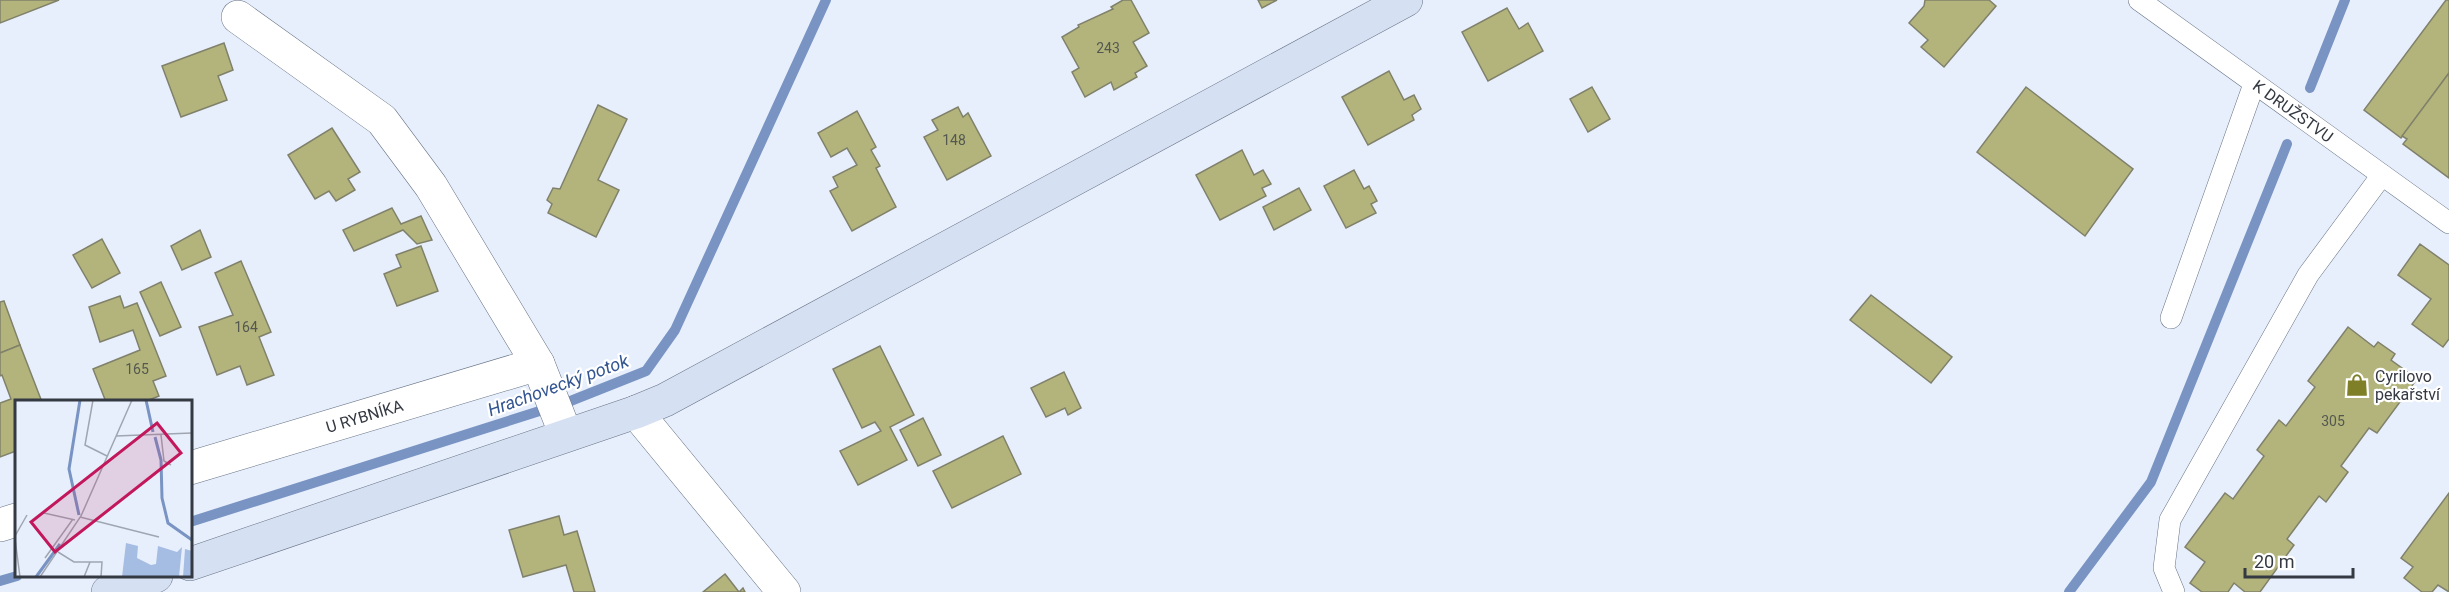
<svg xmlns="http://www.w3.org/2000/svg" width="2449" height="592" font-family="Roboto,sans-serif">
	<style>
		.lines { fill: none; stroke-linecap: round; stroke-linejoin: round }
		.stream { stroke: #7994c3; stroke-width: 10 }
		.building { fill: #b3b47b; stroke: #80816b; stroke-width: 1.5 }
		.lane-casing { stroke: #677385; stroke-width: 22 }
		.street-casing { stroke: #677385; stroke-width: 34 }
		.secondary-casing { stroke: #677385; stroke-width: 34 }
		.lane { stroke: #fff; stroke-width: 21 }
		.street { stroke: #fff; stroke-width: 33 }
		.secondary { stroke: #d5e0f2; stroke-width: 33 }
		.labels { text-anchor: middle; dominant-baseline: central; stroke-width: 4.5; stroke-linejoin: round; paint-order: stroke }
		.number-label { font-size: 14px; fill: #545850 }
		.street-label { font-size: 16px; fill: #343942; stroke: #fff }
		.poi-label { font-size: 16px; fill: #343942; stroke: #fff; text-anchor: start }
		.water-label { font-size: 18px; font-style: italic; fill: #335692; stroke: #fff }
		.inset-river { fill: none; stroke: #7994c3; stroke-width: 3 }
		.inset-road { fill: none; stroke: #9fa6b2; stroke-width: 1.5 }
		.view { fill: #c2185b; fill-opacity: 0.15; stroke: #c2185b; stroke-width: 3 }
		.inset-edge { fill: none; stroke: #343942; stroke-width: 3 }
	</style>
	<rect width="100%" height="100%" fill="#e7effc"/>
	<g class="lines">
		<g class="stream">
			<polyline points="2310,88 2345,0"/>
			<polyline points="190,522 568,402 646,371 675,330 826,0"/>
			<polyline points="0,581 17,576"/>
			<polyline points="2069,592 2151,482 2287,144"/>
		</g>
	</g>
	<g class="building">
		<polygon points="0,0 59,0 0,23"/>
		<polygon points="1123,0 1131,0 1149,33 1133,42 1147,66 1135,73 1137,77 1114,90 1111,82 1085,97 1072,72 1079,68 1062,37 1079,27 1078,25 1113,9 1111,7"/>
		<polygon points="1258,0 1277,0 1262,8"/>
		<polygon points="1925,0 1989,0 1996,6 1944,67 1921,47 1928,40 1909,23 1924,6"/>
		<polygon points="2446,0 2449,0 2449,73 2401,138 2364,110"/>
		<polygon points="1507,8 1519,29 1528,23 1543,51 1488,81 1462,32"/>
		<polygon points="224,43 233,70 218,76 227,100 181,117 162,66"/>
		<polygon points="1389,71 1404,100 1414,95 1421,109 1412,115 1414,120 1368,145 1342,97"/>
		<polygon points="2449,73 2449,178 2403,144 2407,139 2402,136"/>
		<polygon points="1592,87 1610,119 1588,132 1570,99"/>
		<polygon points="2026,87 2133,169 2085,236 1977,152"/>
		<polygon points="598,105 627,119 598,180 619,190 596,237 548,213 552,204 547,200 553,188 560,189"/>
		<polygon points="958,107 963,117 968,113 991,156 947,180 924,137 938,130 932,120"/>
		<polygon points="857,111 876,147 871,150 880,166 876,168 896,207 852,231 830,191 838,187 833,177 857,165 847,148 831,157 818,133"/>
		<polygon points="332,128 360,172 348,179 355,190 336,201 329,191 315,199 288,155"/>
		<polygon points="1242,150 1254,175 1263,170 1271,184 1262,188 1266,196 1220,220 1196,175"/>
		<polygon points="1354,170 1364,189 1369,186 1377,201 1371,204 1376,213 1346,228 1324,186"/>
		<polygon points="1299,188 1311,210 1274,230 1263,207"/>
		<polygon points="392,208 401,224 421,216 432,240 417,244 403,230 354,251 343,230"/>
		<polygon points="200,230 211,257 182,270 171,246"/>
		<polygon points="102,239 120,273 92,288 73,255"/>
		<polygon points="2420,244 2449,265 2449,339 2443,347 2412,324 2431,299 2398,275"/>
		<polygon points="421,246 438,291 397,306 384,274 401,267 396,255"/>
		<polygon points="241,261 271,332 259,337 274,375 247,385 240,366 217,375 199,327 233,315 215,273"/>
		<polygon points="161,282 181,327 160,336 140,292"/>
		<polygon points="1871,295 1952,357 1931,383 1850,320"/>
		<polygon points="120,296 124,308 137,303 166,376 153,381 159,396 144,402 106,402 93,369 140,350 133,330 100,342 89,307"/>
		<polygon points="4,301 20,345 0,353 0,302"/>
		<polygon points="2348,327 2374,347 2378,342 2395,354 2391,360 2417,379 2377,433 2369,428 2341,466 2348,472 2326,502 2319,496 2287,539 2294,545 2260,592 2245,592 2234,583 2228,592 2202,592 2190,583 2205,562 2185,547 2225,493 2233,499 2264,456 2257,450 2279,420 2286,426 2315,387 2308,381"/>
		<polygon points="20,345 42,402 16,402 16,451 0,457 0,403 11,399 2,375 0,376 0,353"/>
		<polygon points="880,346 914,415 890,427 907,460 858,485 840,451 881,431 875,422 862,428 833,369"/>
		<polygon points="1064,372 1081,408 1068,415 1065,408 1046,417 1031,388"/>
		<polygon points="923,418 941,455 918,466 900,430"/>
		<polygon points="1003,436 1021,474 952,508 933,471"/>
		<polygon points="2449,493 2449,592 2438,585 2432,592 2422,592 2404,578 2413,567 2401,558"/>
		<polygon points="559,516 564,535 577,531 595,592 574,592 566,565 523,577 509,530"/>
		<polygon points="725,574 739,592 743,588 745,592 703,592"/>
	</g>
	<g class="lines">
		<g class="lane-casing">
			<g id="lane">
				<path id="s1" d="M2139,0l310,223"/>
				<polyline points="2171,318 2254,84"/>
				<polyline points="2174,592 2164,568 2170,520 2308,275 2382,175"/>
			</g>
		</g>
		<g class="street-casing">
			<g id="street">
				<polyline points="238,17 382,120 431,186 538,364 566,435"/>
				<polyline points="636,412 784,592"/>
				<path id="s2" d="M190,468l348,-104"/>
				<polyline points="0,525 16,520"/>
			</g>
		</g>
		<g class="secondary-casing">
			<g id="secondary">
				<polyline points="190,564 636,412 665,400 1406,0"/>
				<polyline points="108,592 156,576"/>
			</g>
		</g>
		<use href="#lane" class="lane"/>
		<use href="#street" class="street"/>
		<use href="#secondary" class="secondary"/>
	</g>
	<defs>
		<g id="shop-bare" transform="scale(1.8)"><path d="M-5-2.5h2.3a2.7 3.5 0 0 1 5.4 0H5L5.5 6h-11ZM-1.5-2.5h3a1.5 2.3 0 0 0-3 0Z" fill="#7e7f27" stroke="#fff" stroke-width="2.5" paint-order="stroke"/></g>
	</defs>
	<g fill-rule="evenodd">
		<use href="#shop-bare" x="2357" y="385"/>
	</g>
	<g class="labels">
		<g class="number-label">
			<text x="1108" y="48">243</text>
			<text x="954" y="140">148</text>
			<text x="246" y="327">164</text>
			<text x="137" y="369">165</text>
			<text x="2333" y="421">305</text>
		</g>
		<g class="street-label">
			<text stroke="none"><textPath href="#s1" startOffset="190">K DRUŽSTVU</textPath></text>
			<text stroke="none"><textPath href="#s2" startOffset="182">U RYBNÍKA</textPath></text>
		</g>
		<g class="poi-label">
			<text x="2375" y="376">Cyrilovo<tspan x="2375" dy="18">pekařství</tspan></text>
		</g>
		<g class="water-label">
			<text transform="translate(558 385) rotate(-20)">Hrachovecký potok</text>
		</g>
	</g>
	<g transform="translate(15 400)">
		<rect width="177" height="177" fill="#e7effc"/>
		<path d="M111,143l12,3 -1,12 14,7 5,-1 2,-18 19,6 5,-5 -3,30h-57zM170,149l7,2v26h-9z" fill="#a5bce3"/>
		<path class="inset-river" d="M131,0l7,32M140,37l6,23 1,38 6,25 24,17M64,115l-10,-46 11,-69M21,177l24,-33"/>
		<path class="inset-road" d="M78,0l-8,45 22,11M146,35l3,26 7,4M101,36l76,-3M29,113l31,7M65,117l79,20M0,136l12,-21M0,139l5,38M43,152l16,10h16l-6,15M30,158l28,-39M75,162h12l-1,15M25,177l41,-61 51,-116"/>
		<path class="view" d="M142,23l24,30 -126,99 -24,-30z"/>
		<rect width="177" height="177" class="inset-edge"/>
	</g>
	<path d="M2245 568v9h108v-9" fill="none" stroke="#343942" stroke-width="3"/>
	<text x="2254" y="568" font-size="18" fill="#343942" stroke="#ffffff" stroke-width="4.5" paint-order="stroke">20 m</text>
</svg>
